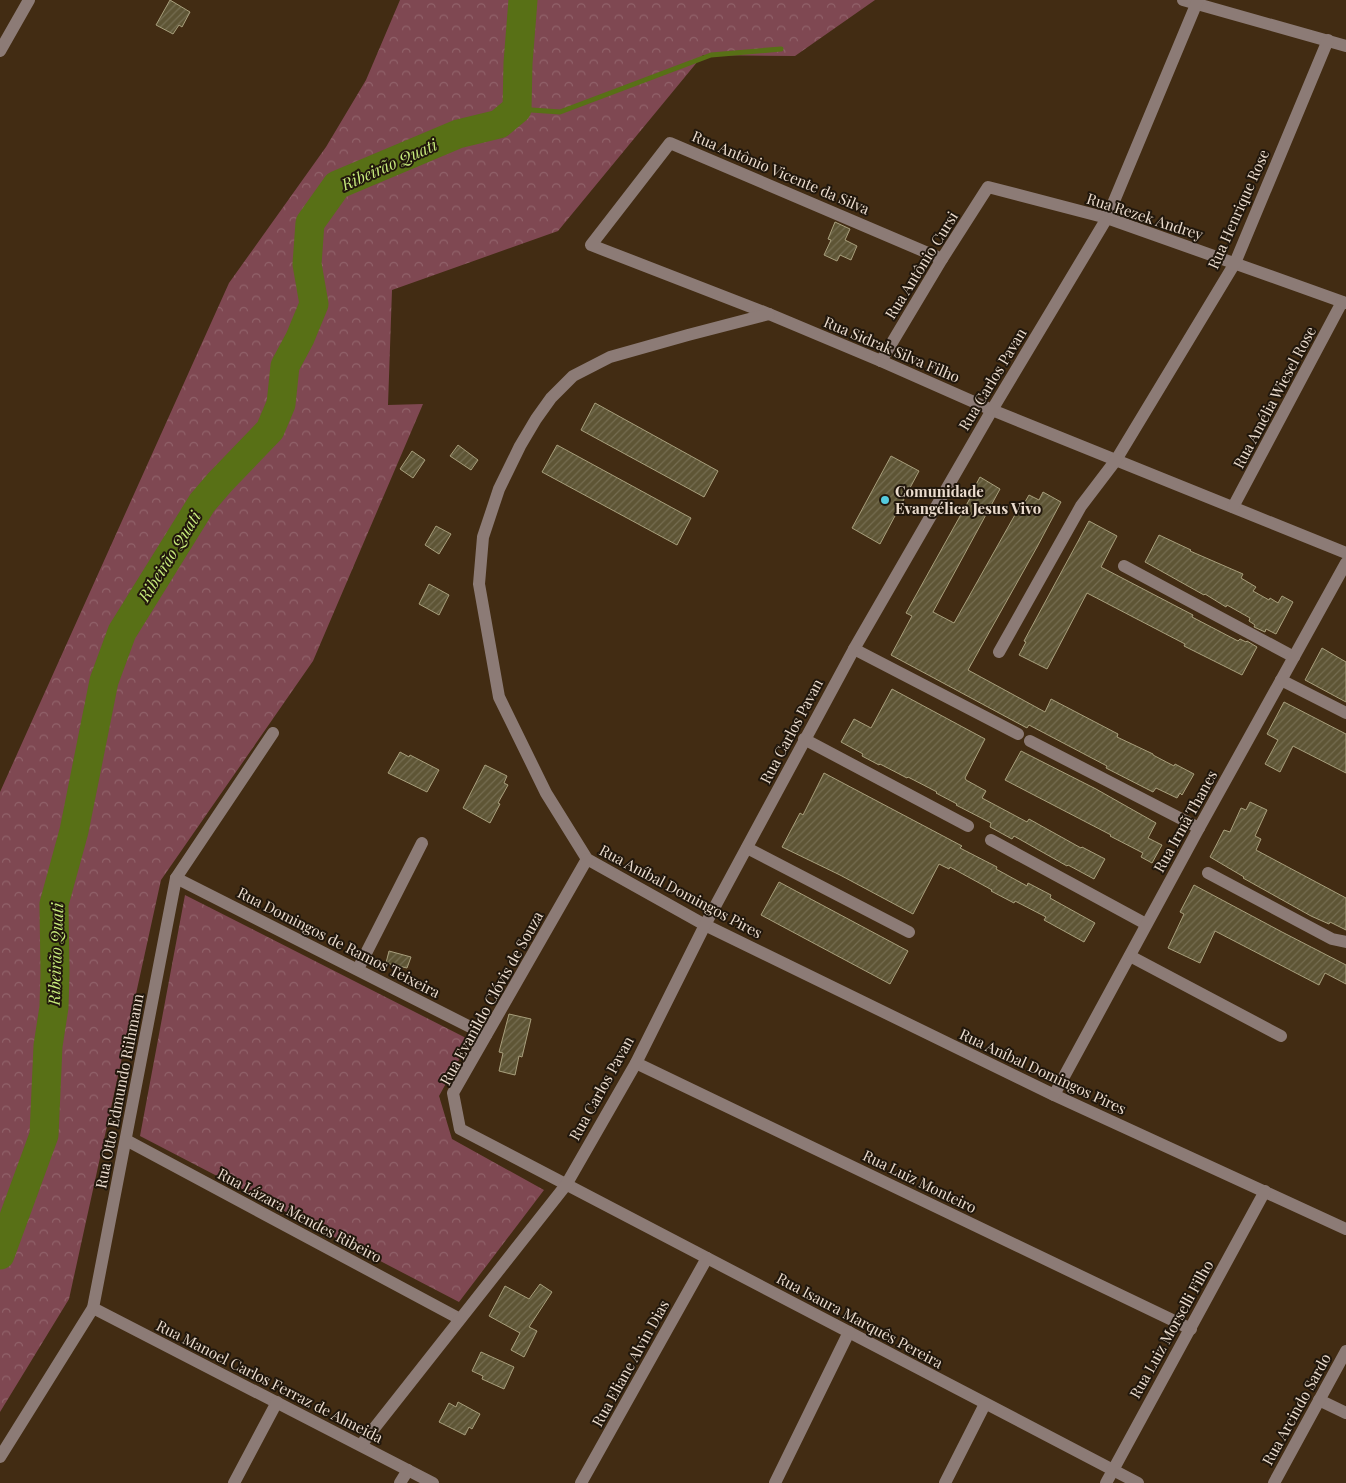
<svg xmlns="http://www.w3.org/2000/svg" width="1346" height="1483" font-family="'Playfair Display',serif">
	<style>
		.forest { fill: url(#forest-crowns) }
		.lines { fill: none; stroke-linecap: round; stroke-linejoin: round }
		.stream { stroke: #587016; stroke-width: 5 }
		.river { stroke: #587016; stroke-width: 29 }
		.building { fill: url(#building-hatch); stroke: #a89f7c }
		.minor { stroke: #8c7b76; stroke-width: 12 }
		.poi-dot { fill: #54cade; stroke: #21170c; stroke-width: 2 }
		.labels { text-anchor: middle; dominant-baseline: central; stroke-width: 4; stroke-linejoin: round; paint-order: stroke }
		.street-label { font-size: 15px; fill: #ebdcce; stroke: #21170c }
		.poi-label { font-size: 15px; font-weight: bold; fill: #ebdcce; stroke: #21170c; text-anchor: start }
		.water-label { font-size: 16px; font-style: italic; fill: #c7eb7b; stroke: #21170c }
	</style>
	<defs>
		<pattern id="forest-crowns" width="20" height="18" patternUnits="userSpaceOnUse" patternTransform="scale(1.25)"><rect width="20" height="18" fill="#7f4852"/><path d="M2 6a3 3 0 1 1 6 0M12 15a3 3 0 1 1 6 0" fill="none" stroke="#91626a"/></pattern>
		<pattern id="building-hatch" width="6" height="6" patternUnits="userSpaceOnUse" patternTransform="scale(1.25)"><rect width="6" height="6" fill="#5e5535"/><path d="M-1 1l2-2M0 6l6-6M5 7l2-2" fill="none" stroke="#756d51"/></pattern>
	</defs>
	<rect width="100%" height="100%" fill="#422c13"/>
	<g class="forest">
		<polygon points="400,0 875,0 795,56 703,55 558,231 392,290 388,405 423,404 313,661 161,880 69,1299 0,1412 0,792 229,283 326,147 366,80"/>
		<polygon points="185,895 470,1040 439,1096 452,1139 544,1190 459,1302 140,1136"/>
	</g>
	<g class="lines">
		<polyline class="stream" points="517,109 560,112 711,55 781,49"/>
		<polyline class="river" points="0,1255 44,1135 48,1046 54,1007 55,973 54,904 74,831 104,681 122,632 202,503 220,482 270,430 281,404 285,366 300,338 314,304 307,264 310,223 337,185 458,134 499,124 517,109 518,63 523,0"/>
	</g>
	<g class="building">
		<polygon points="170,0 190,12 182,27 179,25 173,34 156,25"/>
		<polygon points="835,222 850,229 845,240 857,246 851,260 840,255 837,261 824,255 831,240 828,239"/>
		<polygon points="595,403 718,471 704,497 581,430"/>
		<polygon points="458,445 478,460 471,470 450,456"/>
		<polygon points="557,445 691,518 677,545 542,472"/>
		<polygon points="412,451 425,460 413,478 400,469"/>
		<polygon points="891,456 919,471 880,544 852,528"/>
		<polygon points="980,477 1000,489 933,612 954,623 1016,513 1018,514 1029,495 1039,500 1043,492 1061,502 1037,547 968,670 1045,712 1051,699 1118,734 1117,737 1153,754 1153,755 1174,766 1175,764 1194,774 1182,795 1180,793 1177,798 1156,788 1153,792 1106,768 1107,766 1029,725 1027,728 891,655 912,616 906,613 973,493 972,492"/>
		<polygon points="1089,521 1117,536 1101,567 1193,615 1192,617 1238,641 1240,639 1246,642 1247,641 1257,647 1242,675 1184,646 1185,644 1087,593 1047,669 1019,655 1026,642 1024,641"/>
		<polygon points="436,526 451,534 439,554 425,545"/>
		<polygon points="1159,535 1191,550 1190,551 1243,574 1241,578 1256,587 1253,591 1269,600 1270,598 1278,603 1282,596 1293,602 1276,634 1266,629 1265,632 1254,627 1255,625 1249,621 1250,618 1227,605 1226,607 1205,594 1204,595 1145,562"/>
		<polygon points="429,584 449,595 439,615 419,604"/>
		<polygon points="1322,648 1346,662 1346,702 1305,680"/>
		<polygon points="892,689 985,739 965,778 966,780 986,791 982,798 1027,822 1029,819 1081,848 1082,847 1105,859 1094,879 1068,865 1067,866 1014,836 1012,839 990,827 991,823 956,805 957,804 936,793 937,792 908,777 907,778 880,764 879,765 862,756 863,754 841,742 854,719 871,728"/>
		<polygon points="1284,702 1346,734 1346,773 1293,746 1280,772 1265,764 1278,740 1267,734"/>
		<polygon points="1021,751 1096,789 1156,823 1148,838 1162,845 1152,863 1141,857 1143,853 1110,836 1111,835 1005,780"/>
		<polygon points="400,752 409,757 410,755 439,770 427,792 388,773"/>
		<polygon points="485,765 507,776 504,783 508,785 498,803 500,804 490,823 463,808"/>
		<polygon points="824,773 962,846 960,848 997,867 996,869 1027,886 1028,883 1051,895 1050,898 1095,923 1084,942 1044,920 1046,917 1015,901 1014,903 991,891 992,890 950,867 949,869 939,864 913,914 840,875 782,847 800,813 803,815"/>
		<polygon points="1250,802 1267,810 1255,836 1261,839 1256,850 1346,898 1346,930 1330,922 1329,924 1311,916 1243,878 1244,877 1210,857 1224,830 1230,832 1241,808 1246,810"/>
		<polygon points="779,882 908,951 890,984 761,915"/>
		<polygon points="1194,885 1282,932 1346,965 1346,984 1325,973 1319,985 1215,931 1200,963 1168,948 1184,914 1180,912"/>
		<polygon points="389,951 411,957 407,968 386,963"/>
		<polygon points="509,1014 531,1019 522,1057 519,1056 515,1075 499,1071 503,1053 499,1052"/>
		<polygon points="540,1284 552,1292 529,1327 537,1331 524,1357 511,1350 520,1333 489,1316 505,1286 529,1299"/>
		<polygon points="481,1352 514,1367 504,1389 482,1379 483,1376 472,1371"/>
		<polygon points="458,1402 480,1414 472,1429 469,1427 465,1435 439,1422 449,1403 456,1407"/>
	</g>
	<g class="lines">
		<g class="minor">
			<polyline points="1183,0 1346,46"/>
			<polyline points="0,51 29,0"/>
			<polyline points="942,259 670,143 591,245 769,314 881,361 992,410 1346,553"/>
			<polyline points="769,314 688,335 610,357 573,376 551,398 536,419 520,446 499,489 483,537 479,584 499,697 546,793 587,859 705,925 1054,1095 1346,1229"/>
			<polyline points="881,361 942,259 988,187 1107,218 1346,303"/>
			<polyline points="1233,507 1342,302"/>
			<polyline points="1124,566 1294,657"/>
			<polyline points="854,649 1018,734"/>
			<polyline points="999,652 1081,506 1116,460 1235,263 1328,40"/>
			<polyline points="1281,680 1346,713"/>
			<polyline points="804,739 968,826"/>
			<polyline points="1030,741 1199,828"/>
			<polyline points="991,840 1146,924"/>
			<polyline points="747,848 909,932"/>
			<polyline points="587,859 453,1093 460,1129 1138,1483"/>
			<polyline points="1208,873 1332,939 1346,942"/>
			<polyline points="176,878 486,1035"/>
			<polyline points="1130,956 1281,1036"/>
			<polyline points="358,969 422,843"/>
			<polyline points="636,1063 1191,1329"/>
			<polyline points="1054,1095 1199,828 1346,563"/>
			<polyline points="126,1140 460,1319"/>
			<polyline points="93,1308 433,1483"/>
			<polyline points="1319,1400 1346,1413"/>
			<polyline points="361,1445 566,1185 636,1063 705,925 854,649 992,410 1107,218 1198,0"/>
			<polyline points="0,1457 93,1308 176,878 273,733"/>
			<polyline points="234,1483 277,1402"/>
			<polyline points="400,1483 408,1470"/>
			<polyline points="581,1483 707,1258"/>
			<polyline points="775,1483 849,1332"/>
			<polyline points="945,1483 985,1404"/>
			<polyline points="1106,1483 1265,1191"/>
			<polyline points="1274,1483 1346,1351"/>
		</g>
	</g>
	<circle class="poi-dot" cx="885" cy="500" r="5"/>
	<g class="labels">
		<g class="street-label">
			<text transform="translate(781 172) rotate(23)">Rua Antônio Vicente da Silva</text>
			<text transform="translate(1238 209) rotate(-66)">Rua Henrique Rose</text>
			<text transform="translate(1145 216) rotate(18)">Rua Rezek Andrey</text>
			<text transform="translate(921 265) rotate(-58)">Rua Antônio Cursi</text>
			<text transform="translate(892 349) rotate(23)">Rua Sidrak Silva Filho</text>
			<text transform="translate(992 379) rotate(-59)">Rua Carlos Pavan</text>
			<text transform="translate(1274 397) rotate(-62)">Rua Amélia Wiesel Rose</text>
			<text transform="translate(791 731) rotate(-62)">Rua Carlos Pavan</text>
			<text transform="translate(1185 821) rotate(-61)">Rua Irmã Thanes</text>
			<text transform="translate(681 891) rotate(28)">Rua Aníbal Domingos Pires</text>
			<text transform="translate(339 942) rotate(27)">Rua Domingos de Ramos Teixeira</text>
			<text transform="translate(491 998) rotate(-61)">Rua Evanildo Clóvis de Souza</text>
			<text transform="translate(1043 1071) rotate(25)">Rua Aníbal Domingos Pires</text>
			<text transform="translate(601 1088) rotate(-61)">Rua Carlos Pavan</text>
			<text transform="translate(119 1091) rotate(-79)">Rua Otto Edmundo Riihmann</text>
			<text transform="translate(920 1181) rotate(26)">Rua Luiz Monteiro</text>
			<text transform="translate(300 1215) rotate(28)">Rua Lázara Mendes Ribeiro</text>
			<text transform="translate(860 1320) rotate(28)">Rua Isaura Marquês Pereira</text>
			<text transform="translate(1171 1329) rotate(-61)">Rua Luiz Morselli Filho</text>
			<text transform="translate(630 1363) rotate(-61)">Rua Eliane Alvin Dias</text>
			<text transform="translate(270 1381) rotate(27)">Rua Manoel Carlos Ferraz de Almeida</text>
			<text transform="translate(1296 1409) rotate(-61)">Rua Arcindo Sardo</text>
		</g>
		<g class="poi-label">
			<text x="895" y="491">Comunidade<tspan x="895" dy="17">Evangélica Jesus Vivo</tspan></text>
		</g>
		<g class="water-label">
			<text transform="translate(389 164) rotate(-24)">Ribeirão Quati</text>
			<text transform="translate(169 556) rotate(-58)">Ribeirão Quati</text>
			<text transform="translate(55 954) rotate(-88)">Ribeirão Quati</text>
		</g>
	</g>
</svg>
